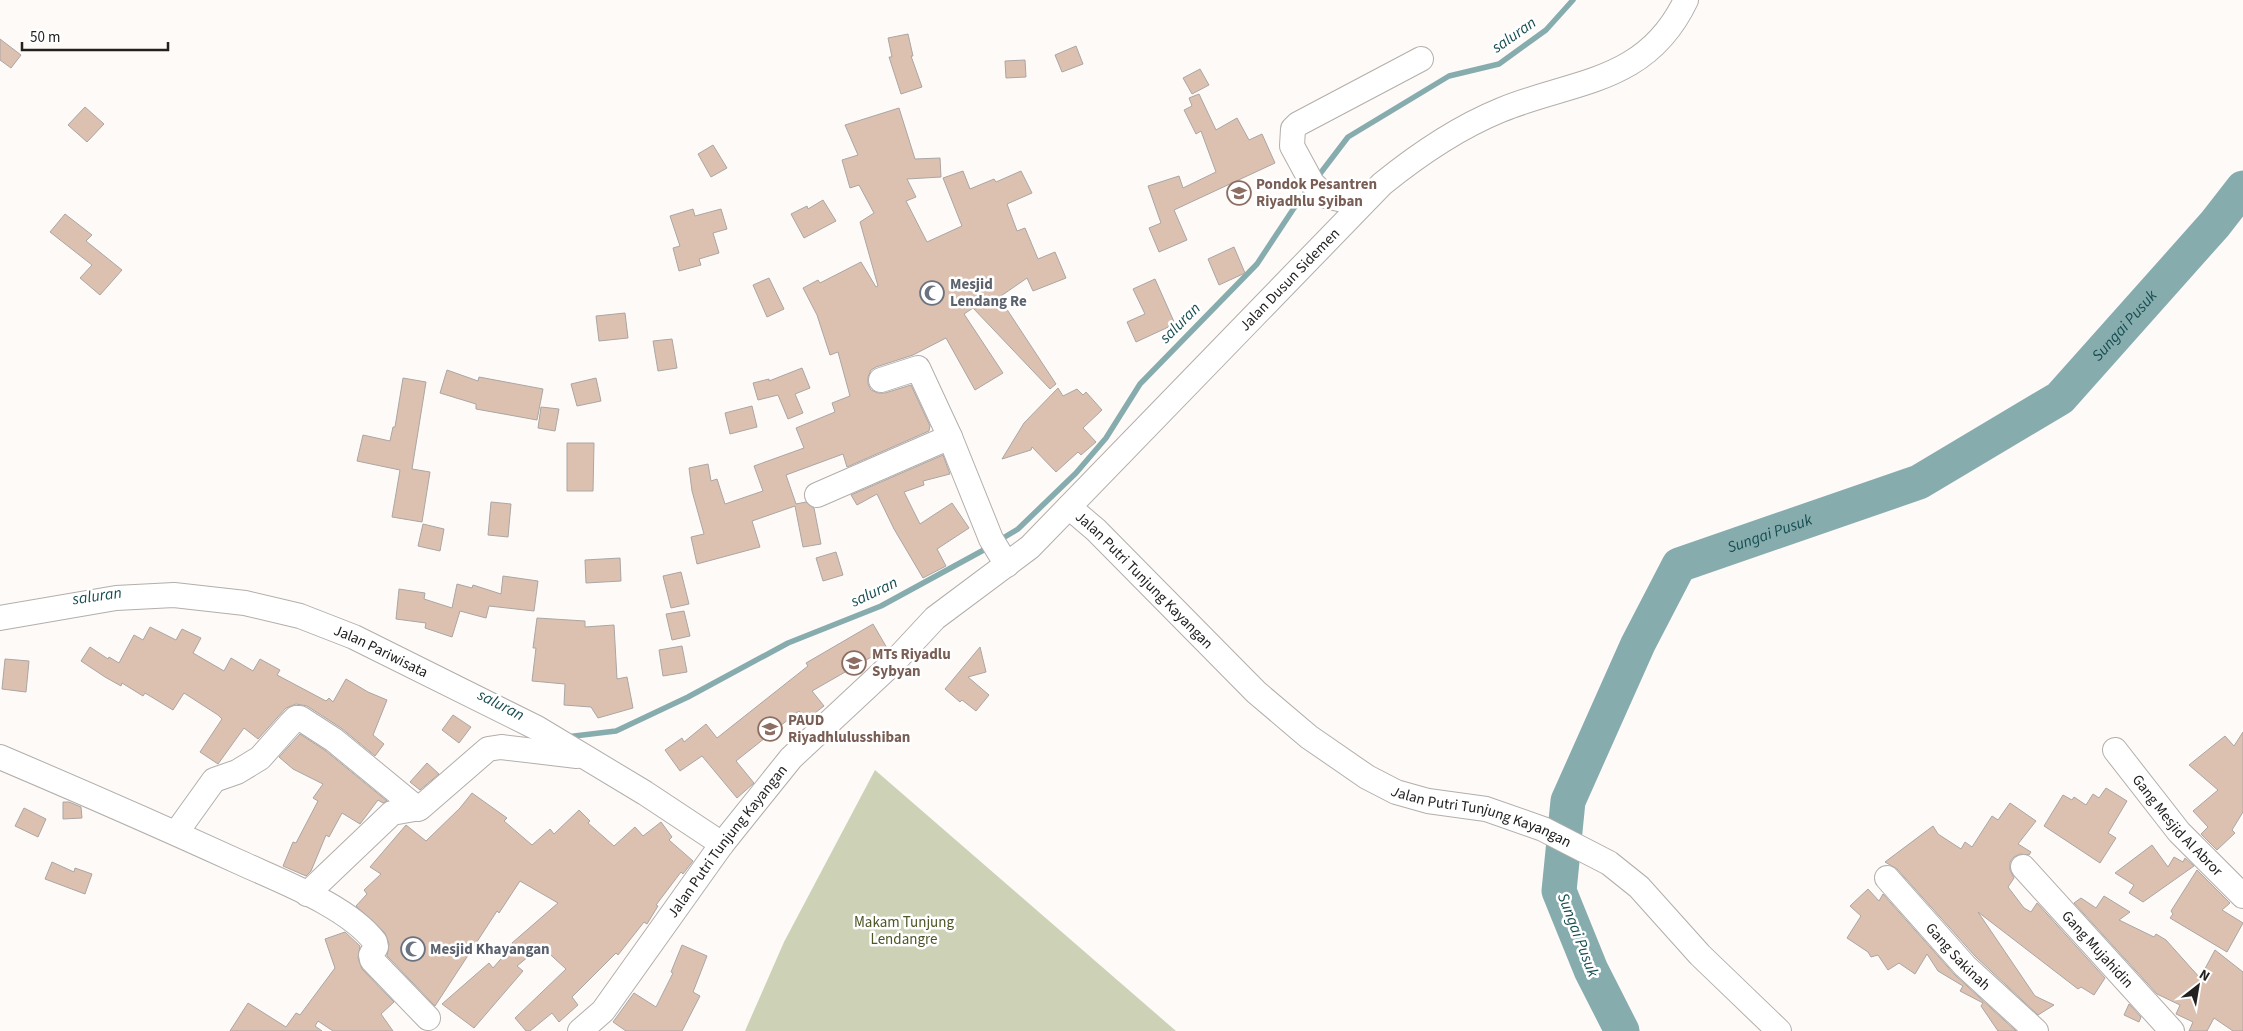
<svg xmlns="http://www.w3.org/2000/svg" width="2243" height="1031" font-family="'Source Sans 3',sans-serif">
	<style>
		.green { fill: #cdd2b6 }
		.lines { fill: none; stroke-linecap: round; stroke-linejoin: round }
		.stream { stroke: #87acae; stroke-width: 5.5 }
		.river { stroke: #87acae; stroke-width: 35 }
		.building { fill: #ddc1b0; stroke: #aaa6a4 }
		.minor-casing { stroke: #b2aeab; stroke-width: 26 }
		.minor { stroke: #fff; stroke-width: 24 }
		.labels { text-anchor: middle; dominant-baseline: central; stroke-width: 5; stroke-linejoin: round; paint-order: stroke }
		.education-label { font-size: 15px; font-weight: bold; fill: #785e54; stroke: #fff; text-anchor: start }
		.street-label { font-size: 15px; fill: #222120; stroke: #fff }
		.worship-label { font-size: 15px; font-weight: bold; fill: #5b616d; stroke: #fff; text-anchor: start }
		.park-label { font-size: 15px; fill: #4e5626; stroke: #fff }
		.water-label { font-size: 16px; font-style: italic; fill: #164d50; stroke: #fff }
	</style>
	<rect width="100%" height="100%" fill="#fefaf7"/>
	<polygon class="green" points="875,770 1176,1031 745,1031 784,942"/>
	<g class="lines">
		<g class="stream">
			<polyline points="1316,179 1348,137 1449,76 1499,64 1546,30 1573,0"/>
			<polyline points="998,541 1018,529 1076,473 1106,438 1140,384 1257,264 1294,208 1309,188"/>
			<polyline points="566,737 616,731 688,697 788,643 881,606 991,546"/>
		</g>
		<path class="river" id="s1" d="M1622,1031l-31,-61 -32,-79 9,-90 70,-157 41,-79 240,-83 141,-84 155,-174 28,-36"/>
	</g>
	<g class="building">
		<polygon points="908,34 913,56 911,56 922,87 901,94 889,57 892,57 888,38"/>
		<polygon points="0,39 21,55 11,68 0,60"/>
		<polygon points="1076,46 1083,64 1062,72 1055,55"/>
		<polygon points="1025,60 1026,77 1006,78 1005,61"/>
		<polygon points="1200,69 1209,85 1192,94 1183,78"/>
		<polygon points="1199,94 1216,130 1237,118 1249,140 1262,134 1275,163 1174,210 1187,240 1159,252 1149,228 1161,223 1148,186 1179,176 1183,188 1216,172 1201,131 1196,134 1184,110 1192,106 1189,98"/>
		<polygon points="85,107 104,124 87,142 68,125"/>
		<polygon points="899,108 915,159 940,158 941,177 907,179 916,197 906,201 927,242 962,226 943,178 963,171 970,189 994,179 996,182 1021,171 1032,193 1007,204 1017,231 1025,228 1038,259 1055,252 1066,278 1033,291 1027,278 1001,296 1008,307 1006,308 1056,384 1050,389 973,308 964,314 1003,373 975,390 946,338 913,355 876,367 871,370 868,377 868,384 871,390 878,393 885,393 911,385 930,426 929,431 847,467 843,454 786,475 796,504 806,502 814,508 821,544 803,547 795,506 752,521 760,547 697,564 691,537 704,534 692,491 689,468 708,464 711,481 717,479 725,504 763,491 754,466 804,448 796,428 835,412 832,403 850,396 838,352 830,355 817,315 803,288 818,280 820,283 861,262 876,287 878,286 860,222 874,213 859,185 850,188 842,160 858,155 845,125"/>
		<polygon points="713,145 727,168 711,177 698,154"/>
		<polygon points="823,200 836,221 804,238 791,214 807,206 808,209"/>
		<polygon points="693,209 695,216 721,209 727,229 713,233 719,253 699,259 701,265 679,271 673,248 680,246 670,216"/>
		<polygon points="65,214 92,235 86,241 122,270 100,295 80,278 92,265 50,232"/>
		<polygon points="1234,247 1245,273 1219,285 1208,259"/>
		<polygon points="769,278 784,309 767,317 753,285"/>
		<polygon points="1155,279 1175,324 1136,342 1127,322 1145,314 1133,289"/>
		<polygon points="625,313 628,338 599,341 596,316"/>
		<polygon points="672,339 677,368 658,371 653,341"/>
		<polygon points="802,368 810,388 795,394 803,413 788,419 778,395 758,400 753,383 769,379 769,381"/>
		<polygon points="447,370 478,381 479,377 543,389 537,420 476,409 476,404 440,393"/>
		<polygon points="403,378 426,382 412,469 430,472 422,522 392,517 400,470 357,461 363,435 390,441 393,427 395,427"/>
		<polygon points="596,378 601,401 577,406 571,384"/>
		<polygon points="1058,388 1063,396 1077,389 1083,395 1086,392 1102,410 1083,428 1096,442 1081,455 1078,452 1056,472 1032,447 1031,450 1002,459 1024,423"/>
		<polygon points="752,406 757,427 730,434 725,413"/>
		<polygon points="541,407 559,409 555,431 538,428"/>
		<polygon points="567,443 594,443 593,491 567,491"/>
		<polygon points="943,455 950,474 923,481 924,485 904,492 920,524 952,503 969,528 937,549 946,566 923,578 894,529 877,494 857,505 851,495"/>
		<polygon points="491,502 511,504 508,537 488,535"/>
		<polygon points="423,524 444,529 440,551 418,546"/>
		<polygon points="836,552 843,575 823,581 816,558"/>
		<polygon points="620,558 621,581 586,583 585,560"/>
		<polygon points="681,572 689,604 671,608 663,576"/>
		<polygon points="503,576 538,581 534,611 489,606 486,618 460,611 452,637 425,628 426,623 396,619 399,589 425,593 424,599 452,608 457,584 472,588 473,585 501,594"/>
		<polygon points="684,611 690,636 672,640 666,614"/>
		<polygon points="537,618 585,621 585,627 614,625 617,679 627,677 633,708 598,718 591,707 564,705 565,684 532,681 536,648 533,648"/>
		<polygon points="873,624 887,648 812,691 824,706 806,720 799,711 736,761 754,783 737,798 702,756 680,771 665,750 682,738 684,742 706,724 717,738 808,666 806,663"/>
		<polygon points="150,627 176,640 182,629 201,638 193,653 224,671 231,658 253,671 260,659 280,670 277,675 326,701 329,698 333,702 346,679 368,692 387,700 373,735 384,744 375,756 341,728 307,706 296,704 286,708 258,739 244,728 218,764 200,752 222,719 218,715 184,693 173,710 145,693 143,696 122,683 121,686 105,677 81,661 90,647 108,659 109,657 119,663 134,635 143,640"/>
		<polygon points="682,646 687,672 663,676 659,650"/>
		<polygon points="980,647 986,672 968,677 989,695 976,711 962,700 960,702 945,689"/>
		<polygon points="5,659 29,661 26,692 2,689"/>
		<polygon points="453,715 471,727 459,743 442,730"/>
		<polygon points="2243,732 2243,812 2232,830 2235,833 2217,850 2201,834 2208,827 2193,811 2218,790 2189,765 2225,736 2234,746"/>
		<polygon points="300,734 326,751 387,801 383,803 378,800 360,824 342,813 329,837 326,835 311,871 306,876 283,866 293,842 296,843 318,801 313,798 323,784 293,769 279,757"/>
		<polygon points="427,763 439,774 420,790 410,782"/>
		<polygon points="2106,788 2127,801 2108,833 2116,838 2100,863 2044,826 2063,795 2072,800 2074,797 2086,805 2093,794 2099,798"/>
		<polygon points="472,793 507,818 504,821 532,845 550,829 554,834 579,810 590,821 588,823 614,846 635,827 643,836 661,822 672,837 669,840 693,861 683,874 681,872 656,905 658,906 647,924 644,922 618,955 616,953 572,997 578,1005 559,1022 552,1013 530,1031 526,1031 515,1018 566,969 541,946 517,966 523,971 474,1028 442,1004 489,963 493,968 513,945 512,943 558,903 520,881 499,913 497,911 435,1006 387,956 389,944 385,933 356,906 367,894 364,890 381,874 370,867 406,825 426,841 460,808"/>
		<polygon points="63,802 69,802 81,807 82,818 63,819"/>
		<polygon points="2010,803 2036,821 2018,844 2031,852 2029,855 2020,854 2014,857 2010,862 2010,870 2014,878 2008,887 2024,908 2031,912 2037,903 2105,978 2094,995 2081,987 2078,989 1978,912 2035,996 2054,1005 2038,1015 1975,956 1897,869 1885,862 1933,826 1938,834 1961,849 1965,842 1972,847 1992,816 1998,820"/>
		<polygon points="24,808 46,819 38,837 15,826"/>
		<polygon points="2152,845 2168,867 2174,857 2183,862 2185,858 2194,866 2143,902 2129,893 2134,885 2115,873"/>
		<polygon points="52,862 74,872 75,868 92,874 85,894 45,879"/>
		<polygon points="2197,870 2230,903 2222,910 2243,923 2227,952 2170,918 2173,914 2171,911"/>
		<polygon points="1868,889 1879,901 1883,894 1955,975 2016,1031 1998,1031 1981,1006 1983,1003 1960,991 1963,986 1938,971 1927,954 1915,974 1899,963 1888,970 1878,955 1871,957 1868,952 1847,938 1861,916 1850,906"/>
		<polygon points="2104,896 2130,912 2119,920 2154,937 2156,934 2166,940 2200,978 2215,950 2243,972 2243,1031 2233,1031 2214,1018 2207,1031 2189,1031 2193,1022 2176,1014 2180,1005 2157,994 2074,903 2081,898 2096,908"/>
		<polygon points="345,932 360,946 358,958 362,969 394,1002 381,1014 393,1031 333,1031 318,1021 315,1026 322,1031 230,1031 248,1003 286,1027 296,1013 300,1015 335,968 325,939"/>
		<polygon points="682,945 707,956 693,992 700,996 682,1031 626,1031 613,1022 634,993 656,1007 673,973 671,972"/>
		<polygon points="2129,1004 2141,1017 2139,1022 2124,1015"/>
	</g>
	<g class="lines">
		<g class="minor-casing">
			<g id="minor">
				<polyline points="1362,204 1325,196 1312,183 1292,146 1293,129 1298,124 1421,59"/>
				<polyline points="881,380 918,368 950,437 991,539 1007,565"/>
				<polyline points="817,495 950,437"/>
				<path id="s2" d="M1069,507l27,23 160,162 53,45 58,40 29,15 32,9 58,8 57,20 66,34 30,24 61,68 79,76"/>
				<path id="s3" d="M0,618l116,-20 58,-3 71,8 55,13 54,21 183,91 108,65 77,51"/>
				<path id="s4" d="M2115,750l64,82 64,64"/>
				<path d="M0,757c80,34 160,69 239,105 41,19 109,44 136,80l1,5 -5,8 1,5 56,58"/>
				<polyline points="176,833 214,780 237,772 260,758 291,723 296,718 300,718 334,740 418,809"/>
				<path id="s5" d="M2023,867l149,164"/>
				<path id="s6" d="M1887,878l78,88 71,65"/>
				<polyline points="307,894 392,813 420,808 488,749 501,747 577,756"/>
				<path id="s7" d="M580,1031l23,-20 119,-167 69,-86 104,-97 40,-43 95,-71 352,-363c37,-30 75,-56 119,-74 73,-30 145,-26 185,-110"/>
			</g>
		</g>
		<use href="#minor" class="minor"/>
	</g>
	<defs>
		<g id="school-ring" transform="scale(1.25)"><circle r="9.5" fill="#fff" stroke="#8d6e63" stroke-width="1.5"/><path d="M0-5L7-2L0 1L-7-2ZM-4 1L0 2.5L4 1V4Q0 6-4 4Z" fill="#8d6e63"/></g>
		<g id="mosque-ring" transform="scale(1.25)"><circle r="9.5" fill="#fff" stroke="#6b7280" stroke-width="1.5"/><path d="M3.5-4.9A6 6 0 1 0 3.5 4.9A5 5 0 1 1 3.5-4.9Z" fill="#6b7280"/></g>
	</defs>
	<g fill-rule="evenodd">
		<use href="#school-ring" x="1239" y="193"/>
		<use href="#mosque-ring" x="932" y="293"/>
		<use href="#school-ring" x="854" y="663"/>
		<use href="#school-ring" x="770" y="729"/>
		<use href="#mosque-ring" x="413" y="949"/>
	</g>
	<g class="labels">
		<g class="education-label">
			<text x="1256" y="184">Pondok Pesantren<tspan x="1256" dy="17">Riyadhlu Syiban</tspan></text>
			<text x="872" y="654">MTs Riyadlu<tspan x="872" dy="17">Sybyan</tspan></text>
			<text x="788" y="720">PAUD<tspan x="788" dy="17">Riyadhlulusshiban</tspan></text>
		</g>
		<g class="street-label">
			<text stroke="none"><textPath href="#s7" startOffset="1038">Jalan Dusun Sidemen</textPath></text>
			<text stroke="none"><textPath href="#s2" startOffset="105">Jalan Putri Tunjung Kayangan</textPath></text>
			<text stroke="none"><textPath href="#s3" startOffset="392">Jalan Pariwisata</textPath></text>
			<text stroke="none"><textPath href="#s2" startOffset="525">Jalan Putri Tunjung Kayangan</textPath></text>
			<text stroke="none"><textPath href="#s4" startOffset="98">Gang Mesjid Al Abror</textPath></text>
			<text stroke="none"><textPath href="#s7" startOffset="241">Jalan Putri Tunjung Kayangan</textPath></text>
			<text stroke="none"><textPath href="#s5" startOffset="111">Gang Mujahidin</textPath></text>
			<text stroke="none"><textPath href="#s6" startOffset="106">Gang Sakinah</textPath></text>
		</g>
		<g class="worship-label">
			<text x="950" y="284">Mesjid<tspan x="950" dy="17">Lendang Re</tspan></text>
			<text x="430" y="949">Mesjid Khayangan</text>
		</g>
		<g class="park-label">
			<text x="904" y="922">Makam Tunjung<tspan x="904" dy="17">Lendangre</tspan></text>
		</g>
		<g class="water-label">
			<text transform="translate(1514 35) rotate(-35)">saluran</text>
			<text transform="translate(1180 323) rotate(-45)">saluran</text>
			<text stroke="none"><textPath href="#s1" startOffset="1020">Sungai Pusuk</textPath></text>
			<text stroke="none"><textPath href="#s1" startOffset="601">Sungai Pusuk</textPath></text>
			<text transform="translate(874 592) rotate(-25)">saluran</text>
			<text transform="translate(97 596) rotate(-8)">saluran</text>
			<text transform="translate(501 705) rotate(27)">saluran</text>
			<text transform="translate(1578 935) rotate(69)">Sungai Pusuk</text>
		</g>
	</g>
	<g transform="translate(2198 986) rotate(31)" stroke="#ffffff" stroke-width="4" paint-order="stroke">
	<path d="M0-4L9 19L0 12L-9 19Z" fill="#222120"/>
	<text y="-8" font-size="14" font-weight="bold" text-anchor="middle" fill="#222120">N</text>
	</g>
	<path d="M22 42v8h146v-8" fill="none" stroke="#222120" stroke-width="2.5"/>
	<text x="30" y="42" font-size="15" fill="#222120" stroke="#ffffff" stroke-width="4" paint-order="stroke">50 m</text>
</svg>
